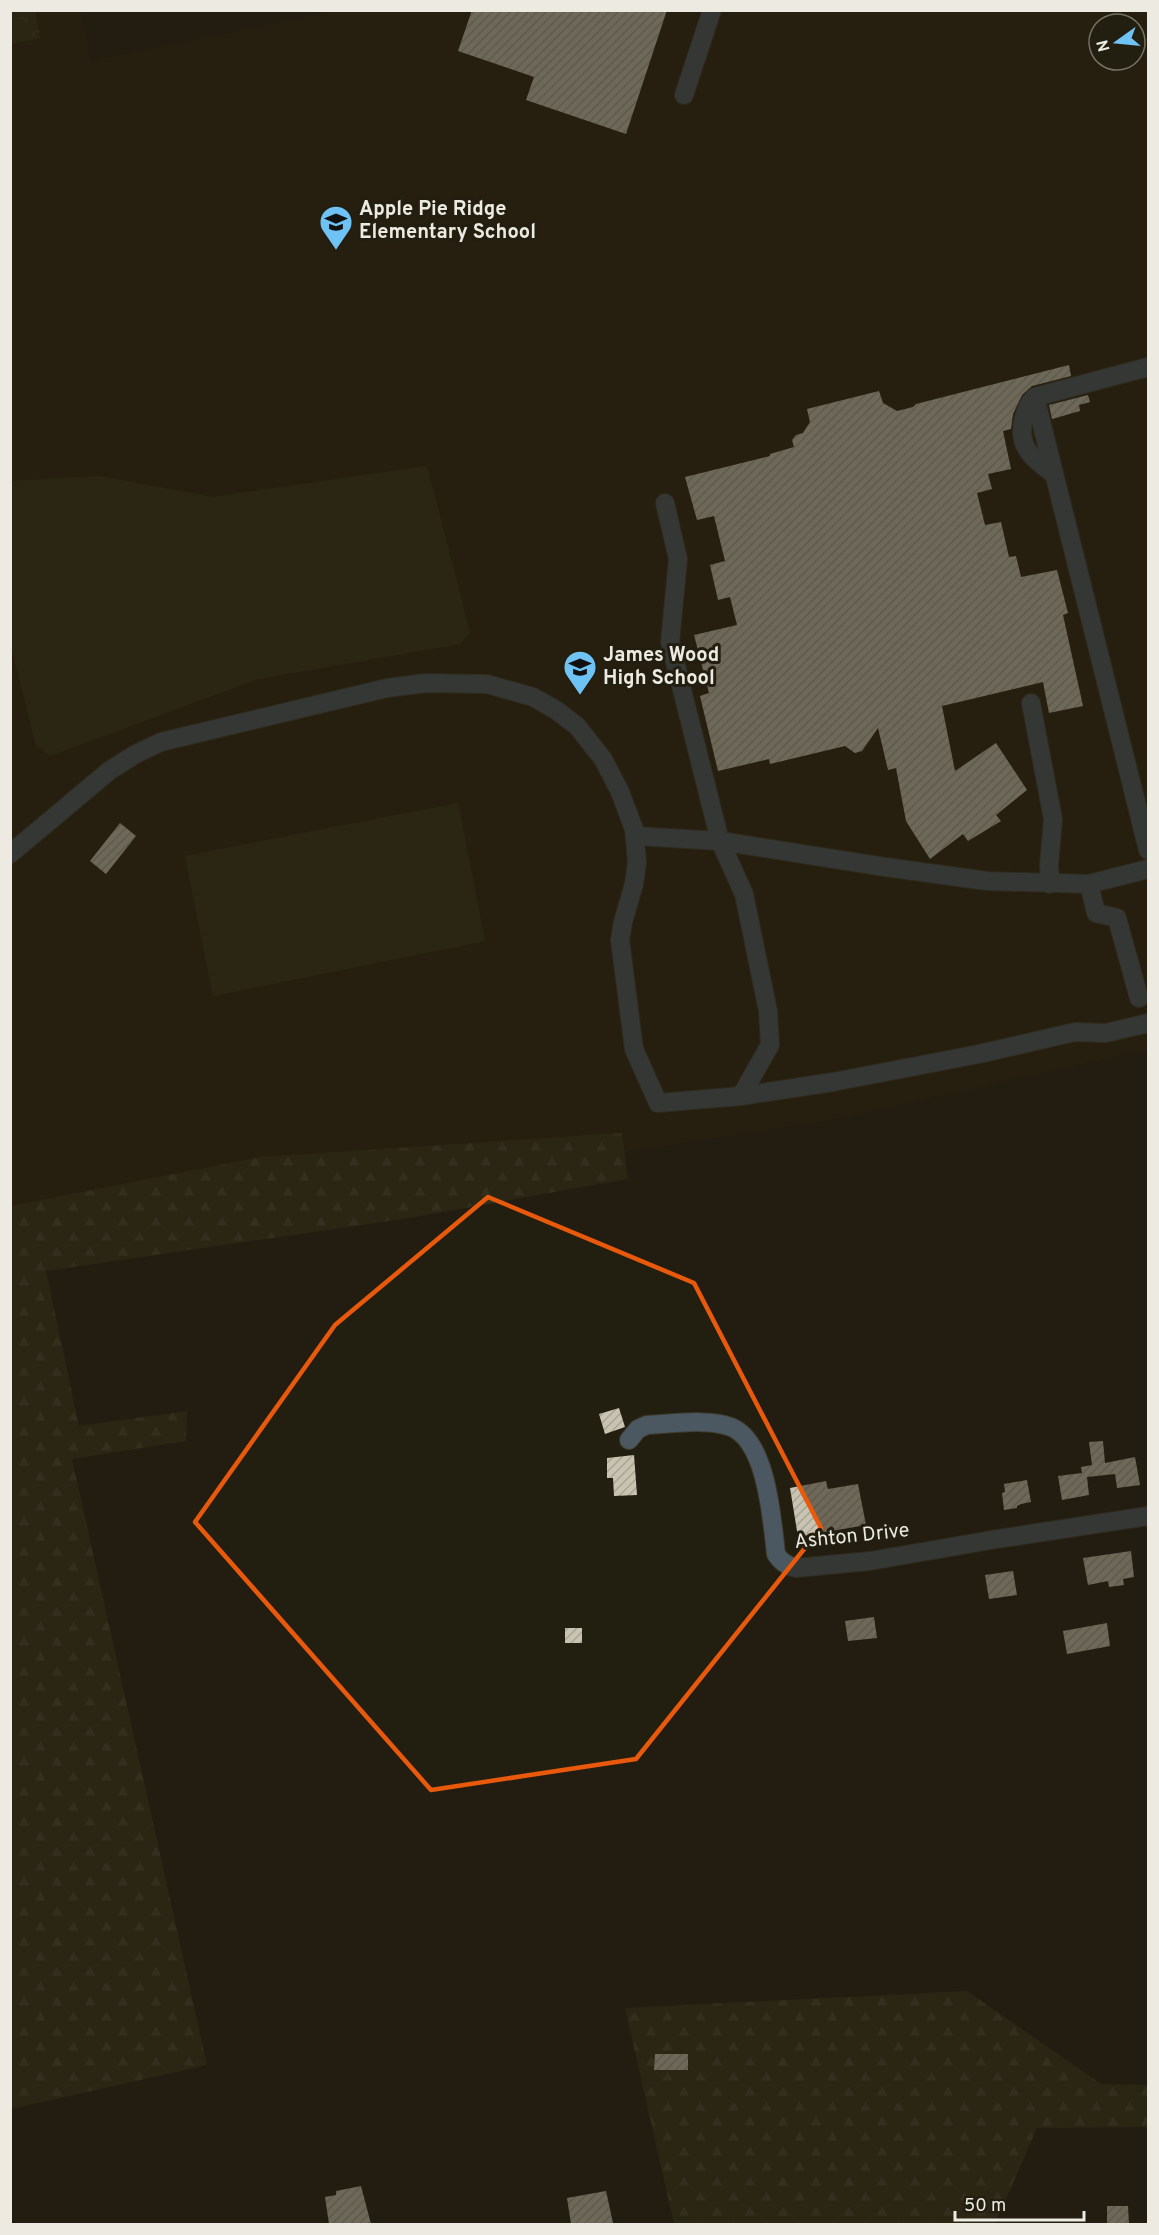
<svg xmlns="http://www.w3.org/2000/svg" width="1159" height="2235" font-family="Overpass,sans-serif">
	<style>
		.built { fill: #2a230e; fill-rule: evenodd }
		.forest { fill: url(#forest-firs) }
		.park { fill: url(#park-crowns) }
		.pitch { fill: #373019 }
		.building { fill: url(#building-hatch) }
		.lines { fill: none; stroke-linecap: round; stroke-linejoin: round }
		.minor-casing { stroke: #3e3b2d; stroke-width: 20 }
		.minor { stroke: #4b5861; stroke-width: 18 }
		.marked { fill: none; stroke: #e8590c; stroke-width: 4.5; stroke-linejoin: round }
		.labels { text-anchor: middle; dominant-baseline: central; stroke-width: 6; stroke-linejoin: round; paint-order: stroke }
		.poi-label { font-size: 20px; font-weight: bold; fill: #edeae1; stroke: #221e10; text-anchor: start }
		.street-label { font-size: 20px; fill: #edeae1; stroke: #221e10 }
	</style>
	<defs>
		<pattern id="forest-firs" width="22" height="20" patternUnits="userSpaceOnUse" patternTransform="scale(1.5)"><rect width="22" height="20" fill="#373019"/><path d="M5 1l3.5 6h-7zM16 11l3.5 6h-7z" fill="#4a442f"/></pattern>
		<pattern id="park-crowns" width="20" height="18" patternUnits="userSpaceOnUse" patternTransform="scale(1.5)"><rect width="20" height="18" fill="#373019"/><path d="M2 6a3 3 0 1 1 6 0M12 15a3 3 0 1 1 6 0" fill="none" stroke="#4a442f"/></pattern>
		<pattern id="building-hatch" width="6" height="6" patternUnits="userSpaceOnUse" patternTransform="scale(1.5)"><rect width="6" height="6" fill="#c9c4b2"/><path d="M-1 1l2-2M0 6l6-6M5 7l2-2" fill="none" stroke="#a8a496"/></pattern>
	</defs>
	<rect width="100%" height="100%" fill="#221e10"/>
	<path class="built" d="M341,10l807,1v1038l-312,70 -825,129v-1237h69l11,50zM1099,24h36v36h-36z"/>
	<g class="forest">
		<polygon points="622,1133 628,1179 409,1218 46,1271 79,1426 187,1411 186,1441 72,1459 207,2065 11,2109 11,1206 261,1157"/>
		<polygon points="967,1991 1101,2084 1148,2085 1148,2127 1037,2128 995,2224 674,2224 625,2008"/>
	</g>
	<polygon class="park" points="11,11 35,11 40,38 11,44"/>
	<g class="pitch">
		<polygon points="11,10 19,11 23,33 11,35"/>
		<polygon points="427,466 470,632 461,644 258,679 50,756 36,745 11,647 11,481 99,476 213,497"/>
		<polygon points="458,803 485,941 213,996 185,856"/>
	</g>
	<g class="building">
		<polygon points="472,10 667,10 626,134 526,100 534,77 458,51"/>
		<polygon points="1069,365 1071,376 1032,386 1022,395 1013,414 1011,429 1003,431 1011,469 988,474 992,489 977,493 985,525 1001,522 1009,557 1016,556 1021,577 1057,570 1068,613 1063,615 1083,706 1049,713 1043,682 942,706 955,771 996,743 1027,790 996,815 1001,821 968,841 963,834 930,859 906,821 896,768 888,770 878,728 862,751 855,753 845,746 770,764 769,759 718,771 700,696 709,693 694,635 737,625 730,597 718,600 710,565 725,561 714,516 697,520 685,477 770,456 770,454 794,447 792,440 796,435 803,433 810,422 807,409 879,391 883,403 897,411 913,407 916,404"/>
		<polygon points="1088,395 1090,402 1079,405 1080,411 1052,419 1049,405"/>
		<polygon points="120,823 136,836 106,874 90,861"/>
		<polygon points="619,1408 625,1427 605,1434 599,1414"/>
		<polygon points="1103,1441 1105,1463 1135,1457 1140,1485 1117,1488 1115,1474 1087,1477 1089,1495 1062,1500 1058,1476 1082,1473 1081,1467 1092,1465 1089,1442"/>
		<polygon points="634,1455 637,1495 614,1496 613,1478 607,1478 607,1458"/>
		<polygon points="1027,1480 1031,1502 1021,1504 1017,1506 1017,1508 1004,1510 1002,1493 1005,1492 1004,1484"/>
		<polygon points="826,1481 828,1489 858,1484 866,1525 798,1537 790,1488"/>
		<polygon points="1131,1551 1134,1577 1123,1579 1124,1585 1109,1587 1108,1581 1088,1585 1083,1558"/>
		<polygon points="1013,1571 1017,1595 989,1599 985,1575"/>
		<polygon points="874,1617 877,1638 848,1641 845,1621"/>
		<polygon points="1107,1623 1110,1646 1067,1654 1063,1631"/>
		<rect x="565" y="1628" width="17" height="15"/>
		<polygon points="655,2054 688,2054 688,2070 654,2070"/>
		<polygon points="361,2186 371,2224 329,2224 325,2197 336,2195 336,2191"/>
		<polygon points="606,2191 613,2223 571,2224 567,2198"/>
		<polygon points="1107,2206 1128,2206 1129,2224 1107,2224"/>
	</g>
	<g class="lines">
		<g class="minor-casing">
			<g id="minor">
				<polyline points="684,95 712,10"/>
				<polyline points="1035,397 1148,850"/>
				<path d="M1054,474c-22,-16 -38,-28 -30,-57 3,-9 4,-14 11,-20l113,-30"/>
				<polyline points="665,503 678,559 670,642 720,841 744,894 768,1011 770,1045 741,1096"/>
				<polyline points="1031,703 1053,819 1049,865 1050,884"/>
				<polyline points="635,836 720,841 885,867 987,881 1089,884 1148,869"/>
				<polyline points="10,854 109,771 134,755 161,742 387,688 426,683 487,684 533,697 556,710 577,726 603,759 620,792 634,829 637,862 634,884 623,922 620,940 634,1049 658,1103 741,1096 833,1082 979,1054 1075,1032 1106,1033 1148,1023"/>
				<polyline points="1089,884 1096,913 1117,918 1139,998"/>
				<path d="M629,1440l9,-11 9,-4c24,-1 62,-7 84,2 36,14 41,93 45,127 5,8 10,11 20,14l74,-7 127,-22 151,-23"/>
			</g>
		</g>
		<use href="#minor" class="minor"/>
	</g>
	<path d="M0 0H1159V2235H0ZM488,1197l206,86 127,245 -185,231 -205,31 -236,-268 140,-197z" fill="#221e10" fill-opacity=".55" fill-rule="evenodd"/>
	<path class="marked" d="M488,1197l206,86 127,245 -185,231 -205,31 -236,-268 140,-197z"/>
	<defs>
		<g id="school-pin" transform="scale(1.725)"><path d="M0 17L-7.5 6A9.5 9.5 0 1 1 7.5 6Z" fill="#6fc2f4" stroke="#221e10"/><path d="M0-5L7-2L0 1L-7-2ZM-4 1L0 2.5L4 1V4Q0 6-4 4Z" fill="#111"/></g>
	</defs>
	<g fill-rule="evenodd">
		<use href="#school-pin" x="336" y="222"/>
		<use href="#school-pin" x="580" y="667"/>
	</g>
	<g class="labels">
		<g class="poi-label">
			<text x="359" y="210">Apple Pie Ridge<tspan x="359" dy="23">Elementary School</tspan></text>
			<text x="603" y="656">James Wood<tspan x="603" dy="23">High School</tspan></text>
		</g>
		<g class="street-label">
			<text transform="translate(852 1537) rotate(-6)">Ashton Drive</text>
		</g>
	</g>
	<rect width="1159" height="2235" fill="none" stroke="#edeae1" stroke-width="24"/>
	<g transform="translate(1117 42) rotate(255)"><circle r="28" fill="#221e10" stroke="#737064" stroke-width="1.5"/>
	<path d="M0-4.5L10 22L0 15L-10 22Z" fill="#6fc2f4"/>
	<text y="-9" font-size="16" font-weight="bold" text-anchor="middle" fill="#edeae1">N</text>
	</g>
	<path d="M955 2211v9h129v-9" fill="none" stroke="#edeae1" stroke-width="3"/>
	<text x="964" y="2211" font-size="18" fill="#edeae1" stroke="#221e10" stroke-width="4.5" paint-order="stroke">50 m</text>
</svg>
